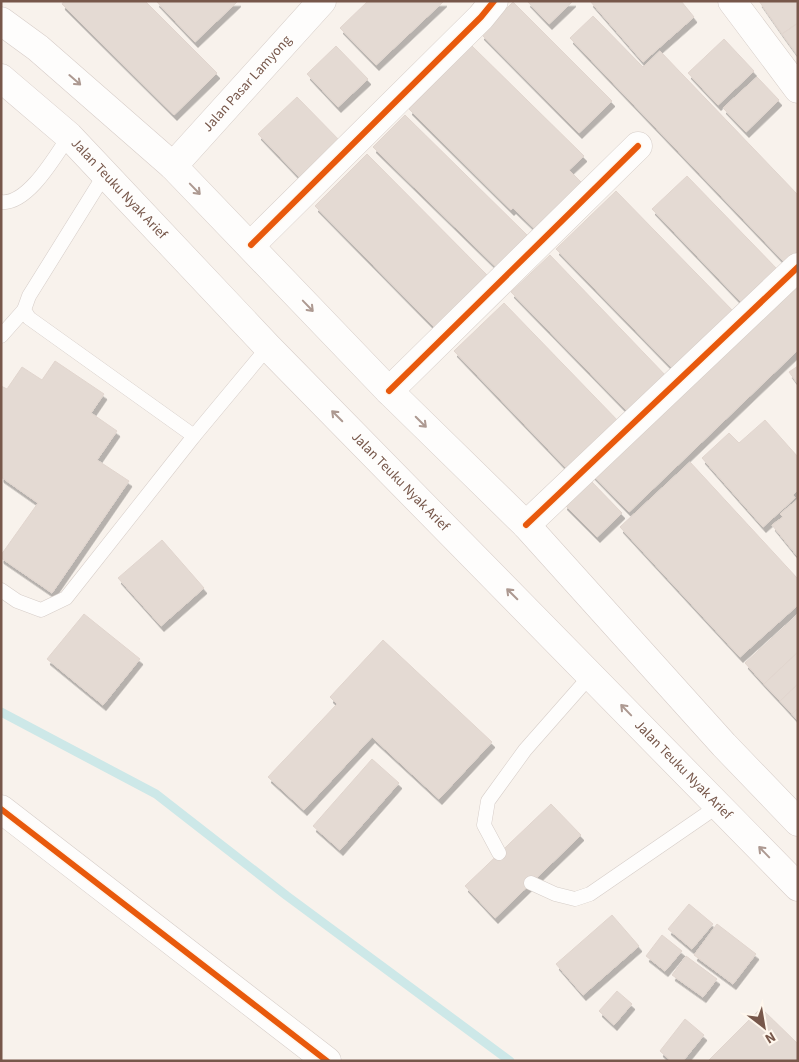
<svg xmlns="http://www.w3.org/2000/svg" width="799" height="1062" font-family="'Source Sans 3',sans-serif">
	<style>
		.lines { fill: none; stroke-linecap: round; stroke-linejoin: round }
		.stream { stroke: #cde8e8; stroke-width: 9 }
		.building { fill: #e4dad3; stroke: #e1d5ce; filter: url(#shadow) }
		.lane-casing { stroke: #d6cdc8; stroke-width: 15 }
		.street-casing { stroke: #d6cdc8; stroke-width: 29 }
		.secondary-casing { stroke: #d7cdc8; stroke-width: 29 }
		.lane { stroke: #fefdfc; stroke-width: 14 }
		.street { stroke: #fefdfc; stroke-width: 28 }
		.secondary { stroke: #fefdfc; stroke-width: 28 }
		.cycleway-casing { stroke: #fff7ed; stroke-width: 9 }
		.cycleway { stroke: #e8590c; stroke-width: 6 }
		.oneway { stroke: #ad9991 }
		.labels { text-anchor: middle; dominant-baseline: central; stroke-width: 4.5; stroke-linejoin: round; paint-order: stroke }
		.street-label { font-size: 14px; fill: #77574a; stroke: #fff7ed }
	</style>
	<defs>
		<filter id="shadow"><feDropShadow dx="3" dy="5.5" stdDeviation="0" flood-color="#0004"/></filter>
	</defs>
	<rect width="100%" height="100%" fill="#f8f2ec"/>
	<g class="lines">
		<polyline class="stream" points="1,712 156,794 287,896 510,1061"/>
	</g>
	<g class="building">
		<polygon points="64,1 145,1 217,73 174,115 62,4"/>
		<polygon points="156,1 238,1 195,42"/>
		<polygon points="368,1 444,1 376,65 340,28"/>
		<polygon points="527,1 573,1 549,24"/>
		<polygon points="590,1 681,1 694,17 643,62"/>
		<polygon points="759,1 798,1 798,23 782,34"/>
		<polygon points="513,2 612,101 579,133 481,34"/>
		<polygon points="593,16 643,67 660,51 798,195 798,255 787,265 570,38"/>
		<polygon points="798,23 798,56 782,34"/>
		<polygon points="724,39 754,71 718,105 688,73"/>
		<polygon points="336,46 368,79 338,107 307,74"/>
		<polygon points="472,46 584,156 569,170 582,183 536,230 513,208 511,210 409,109"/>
		<polygon points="757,77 779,100 746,132 723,108"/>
		<polygon points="297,97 343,144 304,182 258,134"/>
		<polygon points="405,115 527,235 496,267 373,147"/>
		<polygon points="367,154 487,275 434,327 315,206"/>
		<polygon points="687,176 778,270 743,304 652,209"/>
		<polygon points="616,191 736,314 676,372 556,249"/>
		<polygon points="550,255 668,378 630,414 511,292"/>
		<polygon points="798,273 798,350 629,512 590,472"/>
		<polygon points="504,303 622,425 572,474 454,351"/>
		<polygon points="55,361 104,394 91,413 117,431 97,460 129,481 52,593 1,558 1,555 38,503 1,477 1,386 7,389 22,367 42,380"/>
		<polygon points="798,366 798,384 789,372"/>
		<polygon points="765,420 798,457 798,490 793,495 795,498 763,527 702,458 729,433 739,443"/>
		<polygon points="690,462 798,579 798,605 740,657 620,527"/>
		<polygon points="589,479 622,513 597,537 564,504"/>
		<polygon points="797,500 798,500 798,557 772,525 783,517 780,514"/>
		<polygon points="162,540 204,588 161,626 118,578"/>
		<polygon points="84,614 140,659 103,705 47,659"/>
		<polygon points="798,614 798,652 764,684 745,663"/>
		<polygon points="383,640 492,742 439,799 372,737 304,810 268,777 337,704 330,697"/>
		<polygon points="798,652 798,684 780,701 764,684"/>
		<polygon points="798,684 798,708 792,714 780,701"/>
		<polygon points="798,708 798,721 792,714"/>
		<polygon points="372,759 399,783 340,850 313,826"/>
		<polygon points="551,804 581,835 495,918 465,886"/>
		<polygon points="689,904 713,924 692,949 668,929"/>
		<polygon points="612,915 639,946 583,995 556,964"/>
		<polygon points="717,924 756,954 733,984 694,955"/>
		<polygon points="662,935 682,951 665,971 646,956"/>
		<polygon points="686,956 717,979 703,997 672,975"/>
		<polygon points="617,991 632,1004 614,1025 599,1011"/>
		<polygon points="761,1008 798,1044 798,1061 708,1061"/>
		<polygon points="685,1019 704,1035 683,1061 671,1061 660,1051"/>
	</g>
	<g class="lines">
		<g class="lane-casing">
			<g id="lane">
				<polyline points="105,174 29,296 24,310 29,318 194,436"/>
				<path d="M1,202c27,3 55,-47 68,-66"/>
				<polyline points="1,336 24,310"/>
				<polyline points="1,590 17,601 41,610 66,598 194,436 268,347"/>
				<polyline points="499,853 484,825 488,801 525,750 591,675"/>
				<polyline points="531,883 555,894 575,899 590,894 718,806"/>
			</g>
		</g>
		<g class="street-casing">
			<g id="street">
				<polyline points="732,1 798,89"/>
				<path id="s1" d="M173,166l149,-165"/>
				<polyline points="251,245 481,17 494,1"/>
				<polyline points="389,391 638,146"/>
				<polyline points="526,525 798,267"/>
				<polyline points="1,809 327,1061"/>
			</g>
		</g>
		<g class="secondary-casing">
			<g id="secondary">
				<polyline points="1,21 38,48 173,166 389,391 526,525 724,745 798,822"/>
				<path id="s2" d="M1,78l68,58 199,211 530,540"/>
			</g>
		</g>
		<use href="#lane" class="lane"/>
		<use href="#street" class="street"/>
		<use href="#secondary" class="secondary"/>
		<g class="cycleway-casing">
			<g id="cycleway">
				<polyline points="251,245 481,17 494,1"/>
				<polyline points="389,391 638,146"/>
				<polyline points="526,525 798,267"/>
				<polyline points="1,809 327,1061"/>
			</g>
		</g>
		<use href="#cycleway" class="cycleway"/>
	</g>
	<defs><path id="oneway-shaft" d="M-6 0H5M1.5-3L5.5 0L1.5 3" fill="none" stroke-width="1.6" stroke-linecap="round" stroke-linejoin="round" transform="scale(1.25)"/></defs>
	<g class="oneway">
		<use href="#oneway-shaft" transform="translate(75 80) rotate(41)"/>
		<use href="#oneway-shaft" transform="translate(195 189) rotate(46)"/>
		<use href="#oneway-shaft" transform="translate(308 306) rotate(46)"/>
		<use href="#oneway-shaft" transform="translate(337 416) rotate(-135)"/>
		<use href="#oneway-shaft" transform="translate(421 422) rotate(45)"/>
		<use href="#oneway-shaft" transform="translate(512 594) rotate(-135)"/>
		<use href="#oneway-shaft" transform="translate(626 710) rotate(-134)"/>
		<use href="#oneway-shaft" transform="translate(764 852) rotate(-134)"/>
	</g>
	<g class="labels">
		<g class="street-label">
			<text stroke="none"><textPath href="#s1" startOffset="111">Jalan Pasar Lamyong</textPath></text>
			<text stroke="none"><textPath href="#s2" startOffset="162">Jalan Teuku Nyak Arief</textPath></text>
			<text stroke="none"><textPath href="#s2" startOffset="568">Jalan Teuku Nyak Arief</textPath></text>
			<text stroke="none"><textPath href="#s2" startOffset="972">Jalan Teuku Nyak Arief</textPath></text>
		</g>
	</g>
	<rect width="799" height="1062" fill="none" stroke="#77574a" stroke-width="5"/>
	<g transform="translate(764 1027) rotate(149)" stroke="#fff7ed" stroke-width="4" paint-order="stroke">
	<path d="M0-4L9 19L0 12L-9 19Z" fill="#77574a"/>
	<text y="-8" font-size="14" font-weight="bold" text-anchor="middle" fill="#77574a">N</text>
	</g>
</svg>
